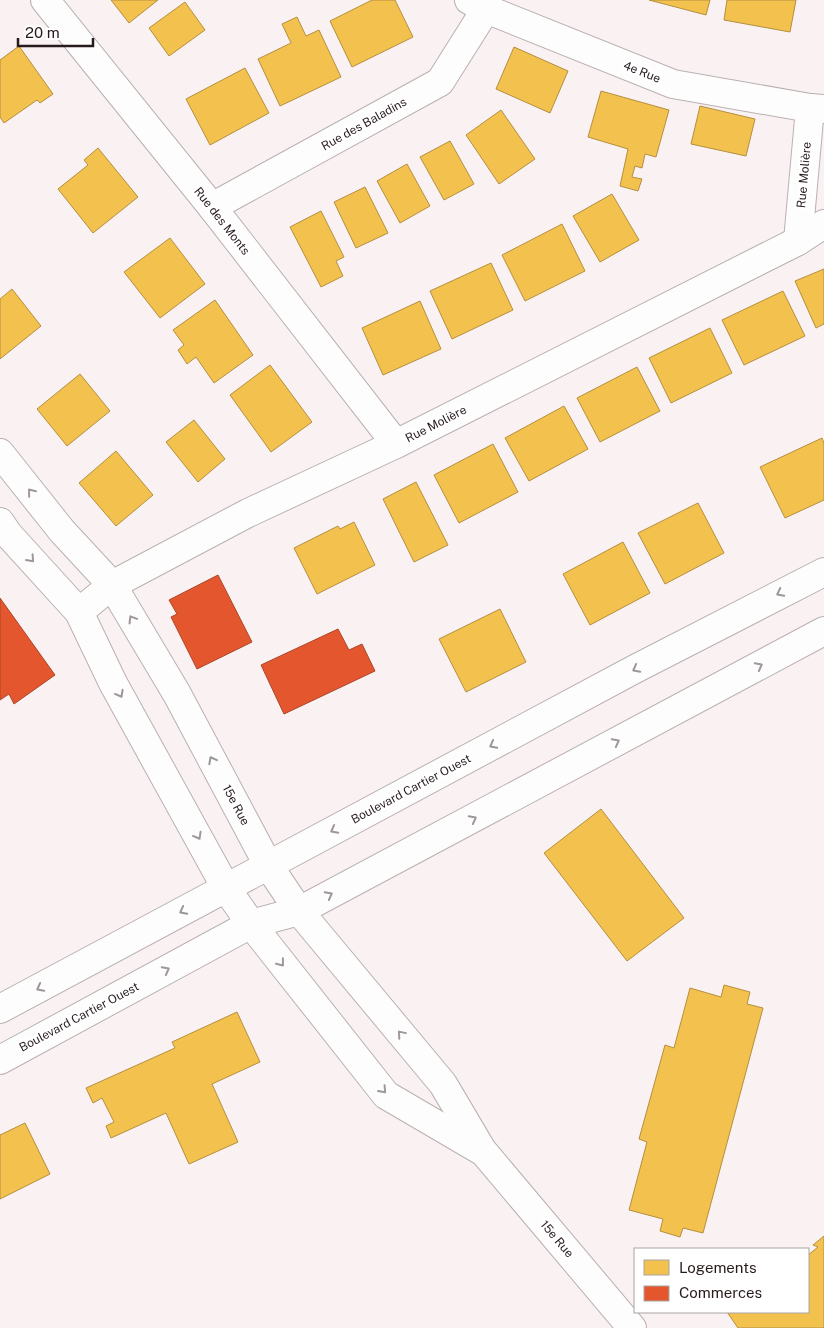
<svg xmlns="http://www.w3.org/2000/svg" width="824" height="1328" font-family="'Public Sans',sans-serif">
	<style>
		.homes { fill: #f2c14e; stroke: #b58f3f }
		.shops { fill: #e4572e; stroke: #ac4529 }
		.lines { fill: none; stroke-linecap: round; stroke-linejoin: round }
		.minor-casing { stroke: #bab0b0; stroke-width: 30 }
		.minor { stroke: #fefdfd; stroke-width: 28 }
		.oneway { stroke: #9e9798 }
		.labels { text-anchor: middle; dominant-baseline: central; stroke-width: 5; stroke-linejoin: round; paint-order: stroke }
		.street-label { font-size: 12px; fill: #281b1c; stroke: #fff }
	</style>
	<rect width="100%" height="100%" fill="#faf2f2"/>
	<g class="homes">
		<polygon points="111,0 158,0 129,23"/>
		<polygon points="372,0 395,0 413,37 352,67 330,21"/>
		<polygon points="649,0 710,0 706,15"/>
		<polygon points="727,0 796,0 790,32 724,20"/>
		<polygon points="185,2 205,30 169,56 149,28"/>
		<polygon points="297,17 306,36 319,30 341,77 280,106 258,59 291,43 282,24"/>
		<polygon points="19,46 53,94 40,103 37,100 4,123 0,117 0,60"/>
		<polygon points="514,47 568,71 550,113 496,89"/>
		<polygon points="245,68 269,113 210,145 186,99"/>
		<polygon points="601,91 669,110 656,157 645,154 642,168 635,166 632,177 642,179 638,191 620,186 628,149 588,137"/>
		<polygon points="700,106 755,119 746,156 691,144"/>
		<polygon points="501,110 535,159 499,184 466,135"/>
		<polygon points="450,141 474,184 444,200 420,157"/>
		<polygon points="98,148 138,197 93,233 58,189 88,165 84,160"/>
		<polygon points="407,164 430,206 400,223 377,181"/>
		<polygon points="365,187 388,233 356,248 334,202"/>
		<polygon points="612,194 639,240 600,262 573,216"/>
		<polygon points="321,211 344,257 336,261 343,276 321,287 290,227"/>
		<polygon points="562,224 585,271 525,301 502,255"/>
		<polygon points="170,238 205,284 160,318 124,272"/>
		<polygon points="491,263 513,310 452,339 430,291"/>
		<polygon points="824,269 824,324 816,328 795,281"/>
		<polygon points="12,289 41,326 0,359 0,299"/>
		<polygon points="783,291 805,336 744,365 722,320"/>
		<polygon points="215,300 253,355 214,383 196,357 187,364 178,350 184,345 173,330"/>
		<polygon points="420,301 441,349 383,375 362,328"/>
		<polygon points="710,328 732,373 671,403 649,358"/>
		<polygon points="270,365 312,422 271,452 230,395"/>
		<polygon points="637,367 660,411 600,442 577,398"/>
		<polygon points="80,374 110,411 67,446 37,409"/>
		<polygon points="564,406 588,449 529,481 505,438"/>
		<polygon points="194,420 225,459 198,482 166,442"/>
		<polygon points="822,438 824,443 824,500 785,518 760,467"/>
		<polygon points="493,444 518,492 459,523 434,475"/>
		<polygon points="116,451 153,495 116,526 79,483"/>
		<polygon points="416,482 448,545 414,562 383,499"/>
		<polygon points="698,503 724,553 665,584 638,533"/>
		<polygon points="354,522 375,565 317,594 294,548 338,526 340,529"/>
		<polygon points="623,542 650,593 590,625 563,574"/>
		<polygon points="500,609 526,662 466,692 439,639"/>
		<polygon points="601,809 684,918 627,961 544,853"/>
		<polygon points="724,985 750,992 747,1004 763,1008 703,1233 683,1228 680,1237 660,1231 663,1219 629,1210 647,1142 639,1139 665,1045 674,1048 690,988 721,997"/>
		<polygon points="237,1012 260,1062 212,1084 238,1142 189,1164 166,1113 111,1138 106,1126 114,1122 102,1098 93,1103 86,1088 175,1048 172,1042"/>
		<polygon points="25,1123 50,1174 0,1199 0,1135"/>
		<polygon points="824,1236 824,1328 738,1328 727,1312 808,1312 808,1255 818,1247 813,1245"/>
	</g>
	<g class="shops">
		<polygon points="218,575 252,642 197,669 171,617 177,614 169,600"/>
		<polygon points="0,598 55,675 14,704 9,694 0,700"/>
		<polygon points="338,629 349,650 362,644 375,671 284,714 261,665"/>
	</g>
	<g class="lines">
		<g class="minor-casing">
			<g id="minor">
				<polyline points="45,0 212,207 396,444"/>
				<polyline points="469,0 486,9 673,84 810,108 824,109"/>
				<polyline points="212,207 440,82 486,9"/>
				<polyline points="798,241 810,108"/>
				<polyline points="0,453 62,531 112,585 177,694 268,865 299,911 443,1084 482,1150 632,1328"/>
				<polyline points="0,522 8,534 79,612 113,683 226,888 251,924 386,1095 480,1150"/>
				<polyline points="79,612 112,585 248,513 396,444 798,241 824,224"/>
				<polyline points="0,1009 635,669 824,572"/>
				<polyline points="0,1060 251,924 299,911 824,631"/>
			</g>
		</g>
		<use href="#minor" class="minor"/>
	</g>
	<defs><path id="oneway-chevron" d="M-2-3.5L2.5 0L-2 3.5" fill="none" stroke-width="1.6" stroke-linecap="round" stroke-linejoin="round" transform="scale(1.25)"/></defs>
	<g class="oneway">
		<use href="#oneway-chevron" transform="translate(31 492) rotate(-129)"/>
		<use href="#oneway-chevron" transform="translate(31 559) rotate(48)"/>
		<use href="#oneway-chevron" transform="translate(780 593) rotate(153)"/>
		<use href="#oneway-chevron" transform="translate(132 619) rotate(-121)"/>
		<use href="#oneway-chevron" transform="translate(759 666) rotate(-28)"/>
		<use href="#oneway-chevron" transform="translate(636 669) rotate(152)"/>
		<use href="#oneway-chevron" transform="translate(120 694) rotate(61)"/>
		<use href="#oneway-chevron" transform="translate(616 742) rotate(-28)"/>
		<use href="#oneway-chevron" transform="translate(493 745) rotate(152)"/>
		<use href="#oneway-chevron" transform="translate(212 760) rotate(-118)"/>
		<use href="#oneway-chevron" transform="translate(473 819) rotate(-28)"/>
		<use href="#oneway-chevron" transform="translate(334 830) rotate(152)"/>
		<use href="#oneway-chevron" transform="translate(198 836) rotate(61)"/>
		<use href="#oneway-chevron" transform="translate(329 895) rotate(-28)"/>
		<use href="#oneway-chevron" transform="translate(183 911) rotate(152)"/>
		<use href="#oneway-chevron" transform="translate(281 963) rotate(52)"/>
		<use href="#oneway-chevron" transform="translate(166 970) rotate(-28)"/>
		<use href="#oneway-chevron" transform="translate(40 988) rotate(152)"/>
		<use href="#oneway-chevron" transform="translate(401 1034) rotate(-130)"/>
		<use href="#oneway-chevron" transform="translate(383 1090) rotate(48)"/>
	</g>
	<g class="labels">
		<g class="street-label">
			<text transform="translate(642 72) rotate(22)">4e Rue</text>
			<text transform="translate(364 124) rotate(-29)">Rue des Baladins</text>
			<text transform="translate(804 175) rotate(-85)">Rue Molière</text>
			<text transform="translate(222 221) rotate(52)">Rue des Monts</text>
			<text transform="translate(436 424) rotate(-27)">Rue Molière</text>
			<text transform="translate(411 789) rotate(-28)">Boulevard Cartier Ouest</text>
			<text transform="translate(236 805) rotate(62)">15e Rue</text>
			<text transform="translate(79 1017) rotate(-28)">Boulevard Cartier Ouest</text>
			<text transform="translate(557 1239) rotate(50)">15e Rue</text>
		</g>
	</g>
	<rect x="634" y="1248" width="175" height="65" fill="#ffffff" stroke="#a9a4a4"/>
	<rect x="644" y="1260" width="25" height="15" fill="#f2c14e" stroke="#a9a4a4"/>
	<text x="679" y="1273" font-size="15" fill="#281b1c">Logements</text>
	<rect x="644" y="1286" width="25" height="15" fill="#e4572e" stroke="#a9a4a4"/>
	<text x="679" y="1298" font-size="15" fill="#281b1c">Commerces</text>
	<path d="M18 38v8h75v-8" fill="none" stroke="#281b1c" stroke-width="2.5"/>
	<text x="25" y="38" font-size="15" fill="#281b1c" stroke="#ffffff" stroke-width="4" paint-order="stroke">20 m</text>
</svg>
